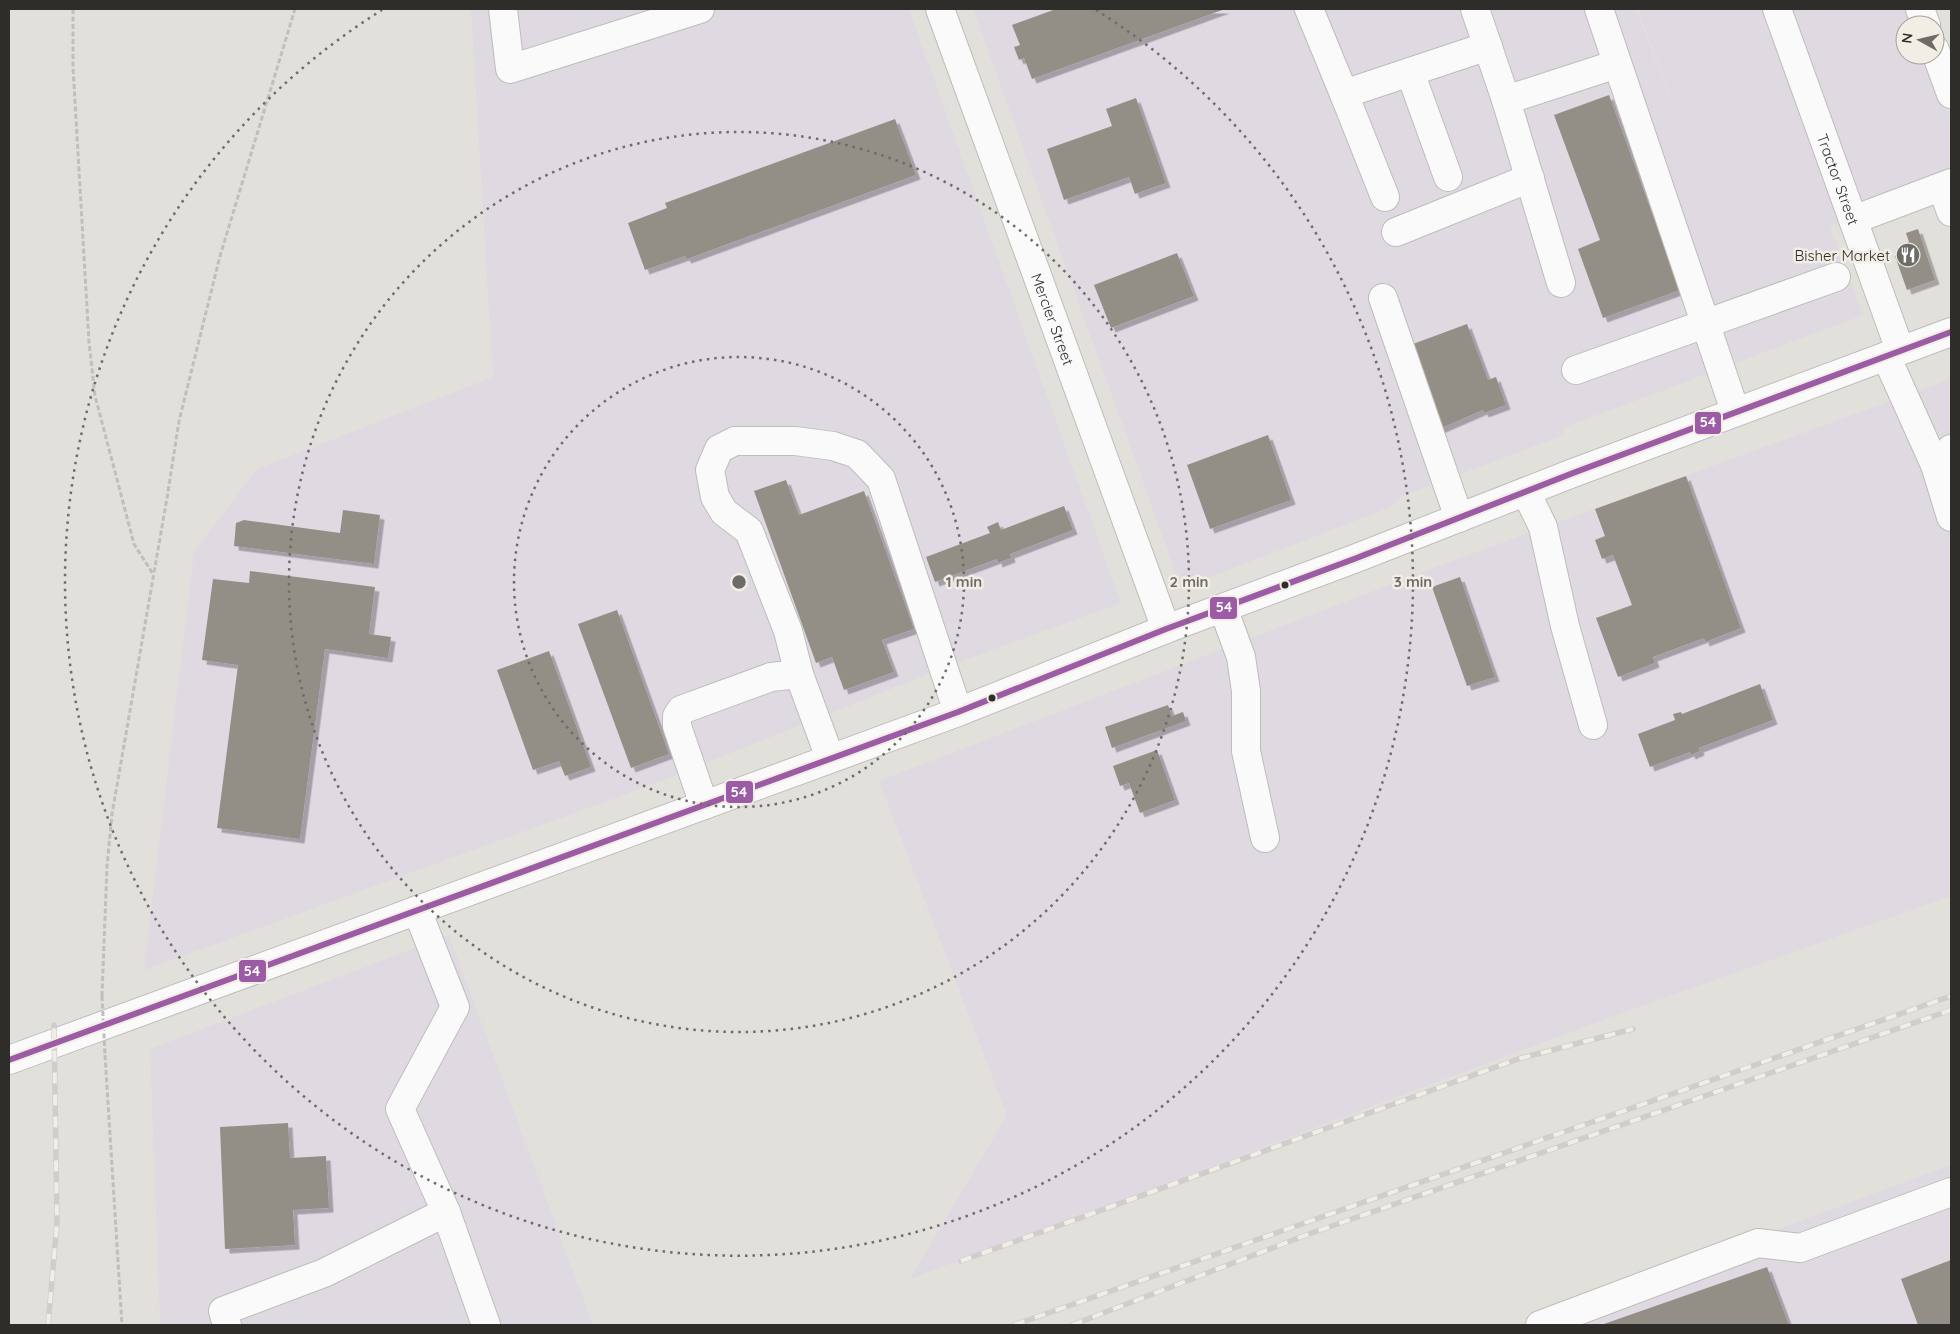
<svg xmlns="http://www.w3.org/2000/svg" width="1960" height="1334" font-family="Quicksand,sans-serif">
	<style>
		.industrial { fill: #dfd9e2 }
		.building { fill: #938f87; filter: url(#shadow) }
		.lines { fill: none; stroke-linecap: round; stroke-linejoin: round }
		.minor-casing { stroke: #bebdba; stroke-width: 30 }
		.major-casing { stroke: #bebdba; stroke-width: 30 }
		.path { stroke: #c0bfbd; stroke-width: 3; stroke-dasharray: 5 2.5; stroke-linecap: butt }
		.minor { stroke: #fbfafa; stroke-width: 28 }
		.major { stroke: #fbfafa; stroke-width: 28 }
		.rail-casing { stroke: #cfcecd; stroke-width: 5.5 }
		.rail { stroke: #f2eee5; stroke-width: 4; stroke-dasharray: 11; stroke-linecap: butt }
		.path-bridge { stroke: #c0bfbd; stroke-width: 3; stroke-dasharray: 5 2.5; stroke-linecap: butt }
		.bus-1-casing { stroke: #f2eee5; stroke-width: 10 }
		.bus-1 { stroke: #9b5ba5; stroke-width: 6 }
		.ring { fill: none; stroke: #6d6c68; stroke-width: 2.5; stroke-dasharray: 2.5 5 }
		.bus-dot { fill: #2e2d2a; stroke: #f2eee5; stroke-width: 2 }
		.labels { text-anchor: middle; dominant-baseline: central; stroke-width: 5; stroke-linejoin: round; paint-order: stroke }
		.street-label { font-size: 15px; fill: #2e2d2a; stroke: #f2eee5 }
		.poi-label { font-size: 15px; fill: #2e2d2a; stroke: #f2eee5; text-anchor: end }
		.centre { fill: #6d6c68; stroke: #f2eee5; stroke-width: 2.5 }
		.ring-label { font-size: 15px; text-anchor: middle; font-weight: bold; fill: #6d6c68; stroke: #f2eee5; stroke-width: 5; stroke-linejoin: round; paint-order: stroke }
		.line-badge { stroke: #f2eee5; stroke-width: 2 }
		.badge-label { font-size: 14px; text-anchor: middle; font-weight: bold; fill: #fff }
	</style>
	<defs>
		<filter id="shadow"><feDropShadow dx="4.5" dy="4.5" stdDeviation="0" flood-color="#0004"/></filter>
	</defs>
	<rect width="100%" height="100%" fill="#e2e0db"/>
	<g class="industrial">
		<polygon points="471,9 909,9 1121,603 959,662 635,791 144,970 194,552 257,469 493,377"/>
		<polygon points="973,9 1636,9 1697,168 1638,9 1909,9 1915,25 1905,25 1905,55 1927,55 1951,121 1951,180 1830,226 1863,315 1563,428 1564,435 1402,496 1391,507 1181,588"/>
		<polygon points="1951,379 1951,896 1611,1017 910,1279 1007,1115 879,781 1449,562"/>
		<polygon points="449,935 593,1325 160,1325 150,1049"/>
		<polygon points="1951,1165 1951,1325 1520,1325"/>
	</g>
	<g class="building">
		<polygon points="1056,9 1225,9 1032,79 1024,58 1019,60 1014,47 1020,45 1012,25"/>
		<polygon points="1609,95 1680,290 1603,318 1578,249 1600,240 1554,115"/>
		<polygon points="1136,98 1166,183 1135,194 1129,177 1064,200 1047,149 1112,126 1106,109"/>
		<polygon points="895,119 916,175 687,259 685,256 645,270 628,223 667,208 665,203"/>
		<polygon points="1918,229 1935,280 1907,290 1895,256 1904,253 1901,245 1909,242 1906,233"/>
		<polygon points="1177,253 1194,296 1111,328 1094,285"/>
		<polygon points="1467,324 1488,380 1496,377 1506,405 1484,413 1483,410 1437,430 1430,410 1436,407 1413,344"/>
		<polygon points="1268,435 1291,500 1210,529 1187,465"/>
		<polygon points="1686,476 1741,628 1705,642 1704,638 1653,657 1655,663 1618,677 1596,618 1632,605 1613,555 1602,559 1595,540 1605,536 1595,509"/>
		<polygon points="786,480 799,515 864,491 914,629 882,640 894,672 844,690 832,657 816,663 754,491"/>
		<polygon points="1064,506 1073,530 1010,554 1011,558 998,563 997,559 935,582 926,557 990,533 987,527 998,522 1001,530"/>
		<polygon points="343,510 380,515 374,564 234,546 236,523 244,520 340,533"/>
		<polygon points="250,571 375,587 369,634 391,637 388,658 325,649 300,839 217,828 238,665 202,660 213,579 249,583"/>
		<polygon points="1460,577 1495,677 1467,686 1432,587"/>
		<polygon points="617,610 669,754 631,768 578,624"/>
		<polygon points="549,651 591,767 565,776 559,761 533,770 497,670"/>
		<polygon points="1760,684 1773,720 1699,748 1700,751 1691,755 1690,752 1650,767 1638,734 1675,720 1673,714 1681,712 1682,714"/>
		<polygon points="1168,705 1172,716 1183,712 1186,721 1112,748 1105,727"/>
		<polygon points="1157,750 1175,800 1140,813 1129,783 1120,786 1113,766"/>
		<polygon points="288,1123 290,1158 326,1156 329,1208 293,1210 295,1245 225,1249 220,1127"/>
		<polygon points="1951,1260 1951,1325 1918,1325 1901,1279"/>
		<polygon points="1767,1267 1789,1325 1601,1325"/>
	</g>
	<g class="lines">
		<g class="minor-casing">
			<g id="minor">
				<polyline points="503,9 510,69 700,9"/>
				<path id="s1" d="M940,9l226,620"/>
				<polyline points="1309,9 1344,94 1488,46"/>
				<polyline points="1475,9 1506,100"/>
				<polyline points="1599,9 1735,411"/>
				<path id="s2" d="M1777,9l123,341"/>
				<polyline points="1920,9 1926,25"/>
				<polyline points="1935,50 1951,94"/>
				<polyline points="1410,72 1448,177"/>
				<polyline points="1344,94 1385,197"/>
				<polyline points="1942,187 1951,212"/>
				<polyline points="1853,220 1951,183"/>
				<polyline points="1396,232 1530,178"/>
				<polyline points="1561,283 1506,100 1617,64"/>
				<polyline points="1383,298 1459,518"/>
				<polyline points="1886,356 1935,465"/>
				<polyline points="1576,370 1836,277"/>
				<polyline points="1951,449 1935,465 1951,517"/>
				<polyline points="1526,492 1543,527 1565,626 1593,725"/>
				<polyline points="1223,608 1241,657 1246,691 1246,751 1265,838"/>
				<polyline points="799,674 788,631 749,531 724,512 715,497 710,470 719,449 735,441 795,441 833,446 857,454 881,479 958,712"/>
				<polyline points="704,805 677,726 677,716 681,710 771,677 799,674 830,758"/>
				<polyline points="417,910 455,1007 400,1109 446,1212 486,1325"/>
				<polyline points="227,1325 223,1311 324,1273 446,1212"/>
				<polyline points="1540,1325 1758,1243 1800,1248 1951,1192"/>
			</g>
		</g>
		<g class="major-casing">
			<polyline id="major" points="9,1060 958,712 1166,629 1354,559 1573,473 1951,332"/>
		</g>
		<g class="path">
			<polyline points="73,9 73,67 89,342 95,396 134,544 153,574"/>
			<polyline points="102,996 107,866 112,814 167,498 179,421 220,256 295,9"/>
			<polyline points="105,1055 122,1325"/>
		</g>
		<use href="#minor" class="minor"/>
		<use href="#major" class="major"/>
		<g class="rail-casing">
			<g id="rail">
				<polyline points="961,1261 1518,1059 1633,1029"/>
				<polyline points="48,1325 57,1223 54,1025"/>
				<polyline points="1014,1325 1951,996"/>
				<polyline points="1072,1325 1306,1235 1951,1010"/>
			</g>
		</g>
		<use href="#rail" class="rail"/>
		<polyline class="path-bridge" points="102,996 105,1055"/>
		<g class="bus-1-casing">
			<polyline id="bus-1" points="9,1060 958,712 1166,629 1354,559 1573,473 1951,332"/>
		</g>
		<use href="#bus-1" class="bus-1"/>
	</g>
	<g class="ring">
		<circle cx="739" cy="582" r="225"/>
		<circle cx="739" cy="582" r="450"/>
		<path d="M1096 10A674 674 0 1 1 382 10"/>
	</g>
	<defs>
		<g id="restaurant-disc" transform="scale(1.25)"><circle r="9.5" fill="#6d6c68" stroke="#f2eee5"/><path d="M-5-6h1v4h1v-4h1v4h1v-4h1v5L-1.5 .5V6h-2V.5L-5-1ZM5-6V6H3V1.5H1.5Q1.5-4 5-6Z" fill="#fff"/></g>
	</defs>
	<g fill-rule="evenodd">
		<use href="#restaurant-disc" x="1908" y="255"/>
	</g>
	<g class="bus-dot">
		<circle cx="1285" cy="585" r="4.5"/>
		<circle cx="992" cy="698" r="4.5"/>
	</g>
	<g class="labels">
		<g class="street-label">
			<text stroke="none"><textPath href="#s2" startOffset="181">Tractor Street</textPath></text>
			<text stroke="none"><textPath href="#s1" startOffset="330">Mercier Street</textPath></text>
		</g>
		<g class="poi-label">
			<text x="1890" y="255">Bisher Market</text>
		</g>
	</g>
	<circle cx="739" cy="582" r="8" class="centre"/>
	<g class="ring-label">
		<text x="964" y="587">1 min</text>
		<text x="1189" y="587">2 min</text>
		<text x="1413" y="587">3 min</text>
	</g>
	<g class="line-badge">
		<rect x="1694" y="411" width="28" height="24" rx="5" fill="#9b5ba5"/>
		<rect x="1209" y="596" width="29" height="24" rx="5" fill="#9b5ba5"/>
		<rect x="725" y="780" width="29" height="24" rx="5" fill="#9b5ba5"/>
		<rect x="238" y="959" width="29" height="24" rx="5" fill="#9b5ba5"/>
	</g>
	<g class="badge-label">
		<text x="1708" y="427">54</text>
		<text x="1224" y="612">54</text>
		<text x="739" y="797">54</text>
		<text x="252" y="976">54</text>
	</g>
	<rect width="1960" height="1334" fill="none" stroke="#2e2d2a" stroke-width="20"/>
	<g transform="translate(1920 40) rotate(278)"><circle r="24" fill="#f2eee5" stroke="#a4a19a"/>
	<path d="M0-4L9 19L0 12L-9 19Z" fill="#6d6c68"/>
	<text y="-8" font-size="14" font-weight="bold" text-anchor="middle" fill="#2e2d2a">N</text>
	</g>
</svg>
